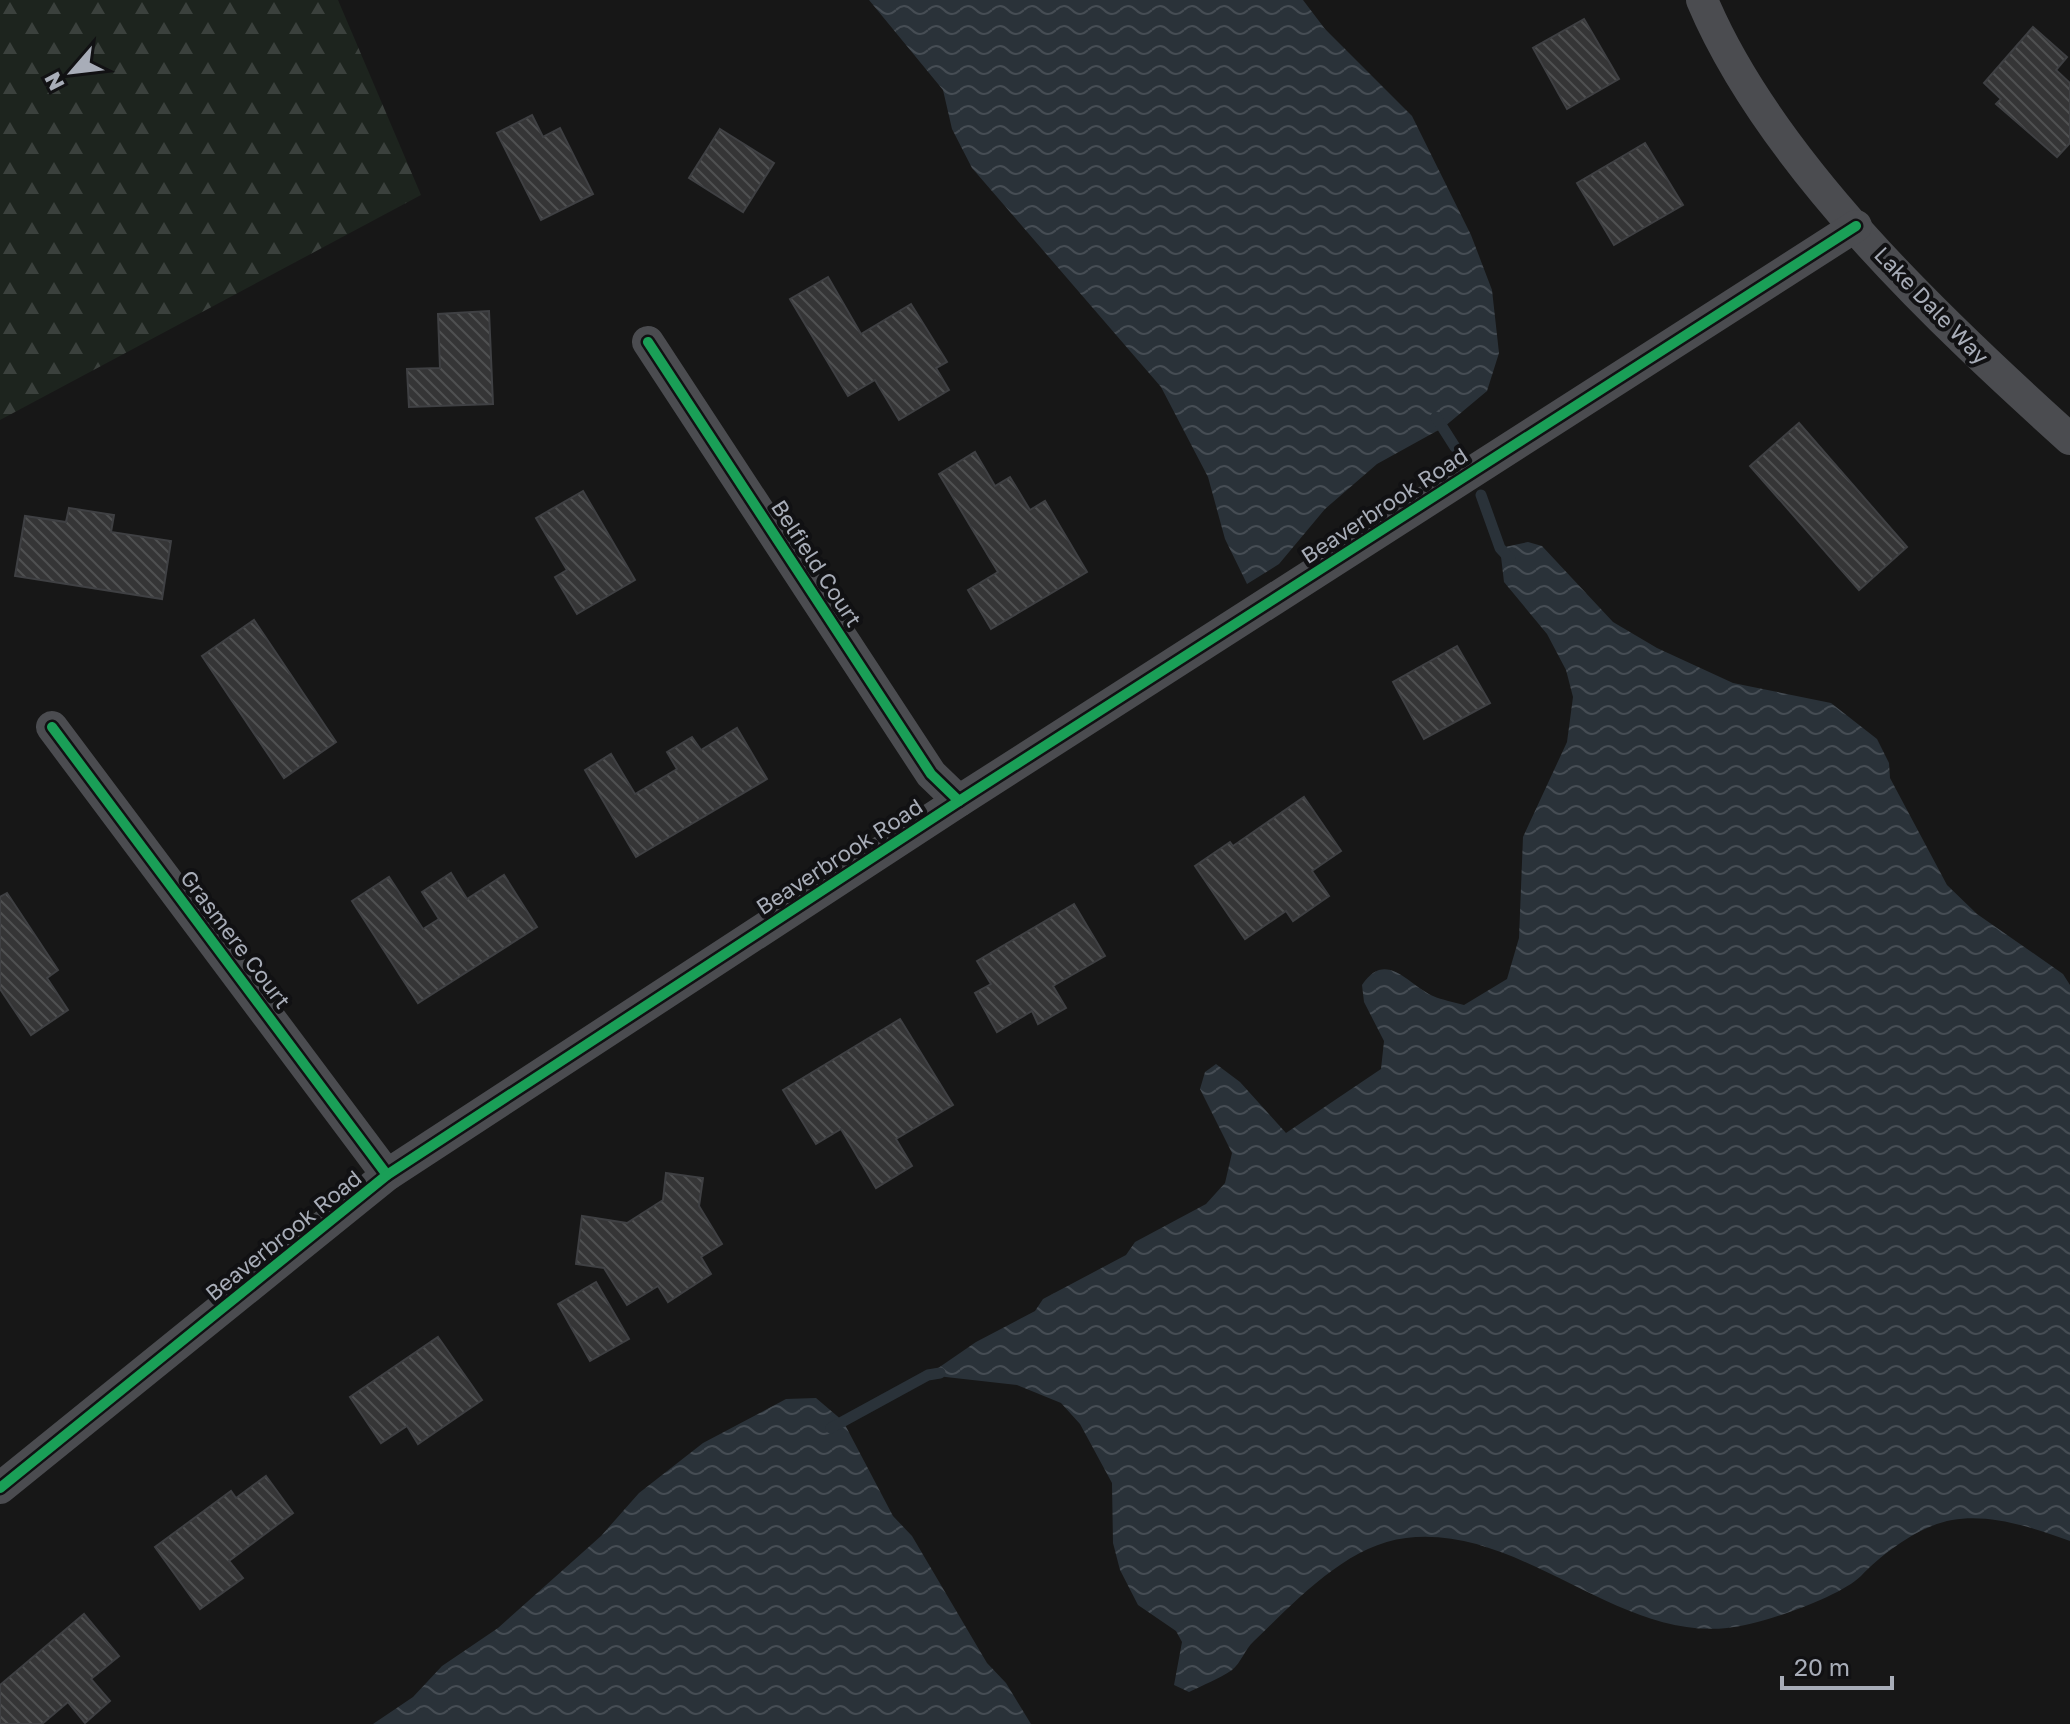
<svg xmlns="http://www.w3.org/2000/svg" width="2070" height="1724" font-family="'Golos Text',sans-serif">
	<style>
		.forest { fill: url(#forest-firs) }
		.water { fill: url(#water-waves) }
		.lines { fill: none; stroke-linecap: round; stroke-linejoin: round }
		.stream { stroke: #2a3239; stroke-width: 11 }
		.building { fill: url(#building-back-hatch); stroke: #3f4043; stroke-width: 2 }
		.street { stroke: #4b4c50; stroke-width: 32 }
		.cycleway-casing { stroke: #111113; stroke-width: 15 }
		.cycleway { stroke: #1a9f57; stroke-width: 10 }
		.labels { text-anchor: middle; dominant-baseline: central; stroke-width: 8; stroke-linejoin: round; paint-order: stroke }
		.street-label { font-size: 22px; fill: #a8adb8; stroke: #111113 }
	</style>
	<defs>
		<pattern id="forest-firs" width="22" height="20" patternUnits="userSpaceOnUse" patternTransform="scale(2)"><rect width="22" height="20" fill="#1d241e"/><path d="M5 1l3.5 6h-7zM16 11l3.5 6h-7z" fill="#3b413d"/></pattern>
		<pattern id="water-waves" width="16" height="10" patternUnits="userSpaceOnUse" patternTransform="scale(2)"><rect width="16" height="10" fill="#2a3239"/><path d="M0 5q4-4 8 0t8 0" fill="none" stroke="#464d54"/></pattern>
		<pattern id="building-back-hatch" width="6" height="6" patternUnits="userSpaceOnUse" patternTransform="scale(2)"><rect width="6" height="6" fill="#353536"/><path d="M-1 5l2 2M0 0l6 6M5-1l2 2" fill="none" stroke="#4f5051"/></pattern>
	</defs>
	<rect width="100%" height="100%" fill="#171717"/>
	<polygon class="forest" points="0,0 338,0 421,195 0,420"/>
	<g class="water">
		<polygon points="869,0 1303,0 1325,29 1412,116 1471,235 1492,290 1499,353 1487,391 1444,427 1377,464 1325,509 1279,564 1247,584 1225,539 1208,477 1161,387 972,168 952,129 943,90"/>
		<path d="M1528,542l14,4 71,76 44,26 76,35 98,20 46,36 12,24 1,15 57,107 30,29 86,60 7,11v556c-36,-13 -79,-28 -118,-21 -33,6 -69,33 -91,56 -23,22 -101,49 -134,52 -111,12 -207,-104 -321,-90 -60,7 -111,64 -152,103 -9,8 -13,22 -22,29 -13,9 -29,15 -43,22l-15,-7 8,-43 -6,-11 -38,-26 -18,-35 -7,-27 -1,-60 -32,-59 -19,-21 -44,-18 -89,-10 48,-33 59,-31 8,-12 83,-44 9,-13 71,-38 19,-21 7,-30 -32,-64 5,-17 11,-8 24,18 46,51 95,-64 3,-28 -20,-39 -2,-17c24,-36 45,-1 71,11 9,4 21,6 31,9l43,-26 12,-41 4,-101 44,-95 6,-45 -7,-27 -19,-36 -43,-52 -4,-34z"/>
		<polygon points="816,1398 843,1421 893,1516 912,1536 987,1663 1006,1683 1031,1724 373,1724 413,1697 442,1666 498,1628 601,1536 639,1493 703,1443 786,1399"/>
	</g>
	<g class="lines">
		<g class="stream">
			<polyline points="1436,417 1455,447"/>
			<polyline points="1481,495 1500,548 1510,559"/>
			<polyline points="831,1428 928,1375 940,1373"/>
		</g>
	</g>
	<g class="building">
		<polygon points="1584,19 1619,79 1567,109 1533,48"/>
		<polygon points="2033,27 2067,57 2056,70 2070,83 2070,143 2057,157 1996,104 2001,99 1984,83"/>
		<polygon points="532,115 543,137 560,128 593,194 541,220 497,133"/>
		<polygon points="720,129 774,163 743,212 689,178"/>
		<polygon points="1645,143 1683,205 1614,245 1577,183"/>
		<polygon points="828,277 861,334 911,304 947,362 936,368 949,390 899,420 875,380 848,396 790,299"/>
		<polygon points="489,311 493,404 409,407 407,369 440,368 438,314"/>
		<polygon points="1799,423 1907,547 1859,590 1750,466"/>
		<polygon points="975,452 995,486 1010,477 1030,510 1045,501 1087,572 991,629 968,590 998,572 939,474"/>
		<polygon points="583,491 635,580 577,614 555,577 567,570 536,518"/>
		<polygon points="69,508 114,515 111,532 171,541 162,599 15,576 25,516 66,522"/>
		<polygon points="254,620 336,742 284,778 202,656"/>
		<polygon points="1457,646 1490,703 1424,739 1393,682"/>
		<polygon points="737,728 767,779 636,857 585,770 611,754 635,794 677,769 667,752 692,737 701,750"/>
		<polygon points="1304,797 1341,851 1312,871 1329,896 1293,921 1286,911 1245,939 1195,866 1230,842 1233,846"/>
		<polygon points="451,873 467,899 504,875 537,927 418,1003 352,901 389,877 423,929 439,919 422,892"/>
		<polygon points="7,893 58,970 47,978 68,1010 31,1035 0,989 0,897"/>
		<polygon points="1074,904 1105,956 1053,986 1066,1008 1038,1024 1032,1011 997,1032 975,993 991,984 977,961"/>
		<polygon points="900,1019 953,1105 896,1139 912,1166 876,1188 841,1129 816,1144 783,1090"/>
		<polygon points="666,1173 703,1178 699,1206 722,1244 701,1257 711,1274 668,1302 658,1286 627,1305 604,1268 576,1264 582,1216 627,1223 663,1200"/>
		<polygon points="596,1282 629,1339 590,1361 558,1304"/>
		<polygon points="438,1337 482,1400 418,1444 407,1426 381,1443 350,1397"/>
		<polygon points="266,1476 293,1513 229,1561 243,1578 200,1609 155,1547 231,1491 236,1498"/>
		<polygon points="84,1614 119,1656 91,1679 110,1701 85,1723 68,1702 42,1724 0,1724 0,1685"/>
	</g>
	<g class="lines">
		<g class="street">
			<path d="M1702,0c68,162 238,322 368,439"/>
			<polyline points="648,342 931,774 959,801"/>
			<polyline points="52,727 387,1175"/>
			<polyline points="0,1488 387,1175 959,801 1856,226"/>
		</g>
		<g class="cycleway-casing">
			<g id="cycleway">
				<polyline points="648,342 931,774 959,801"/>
				<polyline points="52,727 387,1175"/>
				<polyline points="0,1488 387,1175 959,801 1856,226"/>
			</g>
		</g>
		<use href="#cycleway" class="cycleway"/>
	</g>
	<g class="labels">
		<g class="street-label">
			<text transform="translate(1932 305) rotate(46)">Lake Dale Way</text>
			<text transform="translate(1384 505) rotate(-33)">Beaverbrook Road</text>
			<text transform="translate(817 563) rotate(57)">Belfield Court</text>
			<text transform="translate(839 856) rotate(-33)">Beaverbrook Road</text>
			<text transform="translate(236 939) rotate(53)">Grasmere Court</text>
			<text transform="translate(283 1235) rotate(-39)">Beaverbrook Road</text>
		</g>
	</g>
	<g transform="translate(72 72) rotate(242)" stroke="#111113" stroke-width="6" paint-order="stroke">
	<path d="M0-6L14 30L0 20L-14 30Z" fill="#a8adb8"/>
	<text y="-12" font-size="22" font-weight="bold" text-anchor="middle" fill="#a8adb8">N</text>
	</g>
	<path d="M1782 1676v12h110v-12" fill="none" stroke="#a8adb8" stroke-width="4"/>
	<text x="1794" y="1676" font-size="24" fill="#a8adb8" stroke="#111113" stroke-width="6" paint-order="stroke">20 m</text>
</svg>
